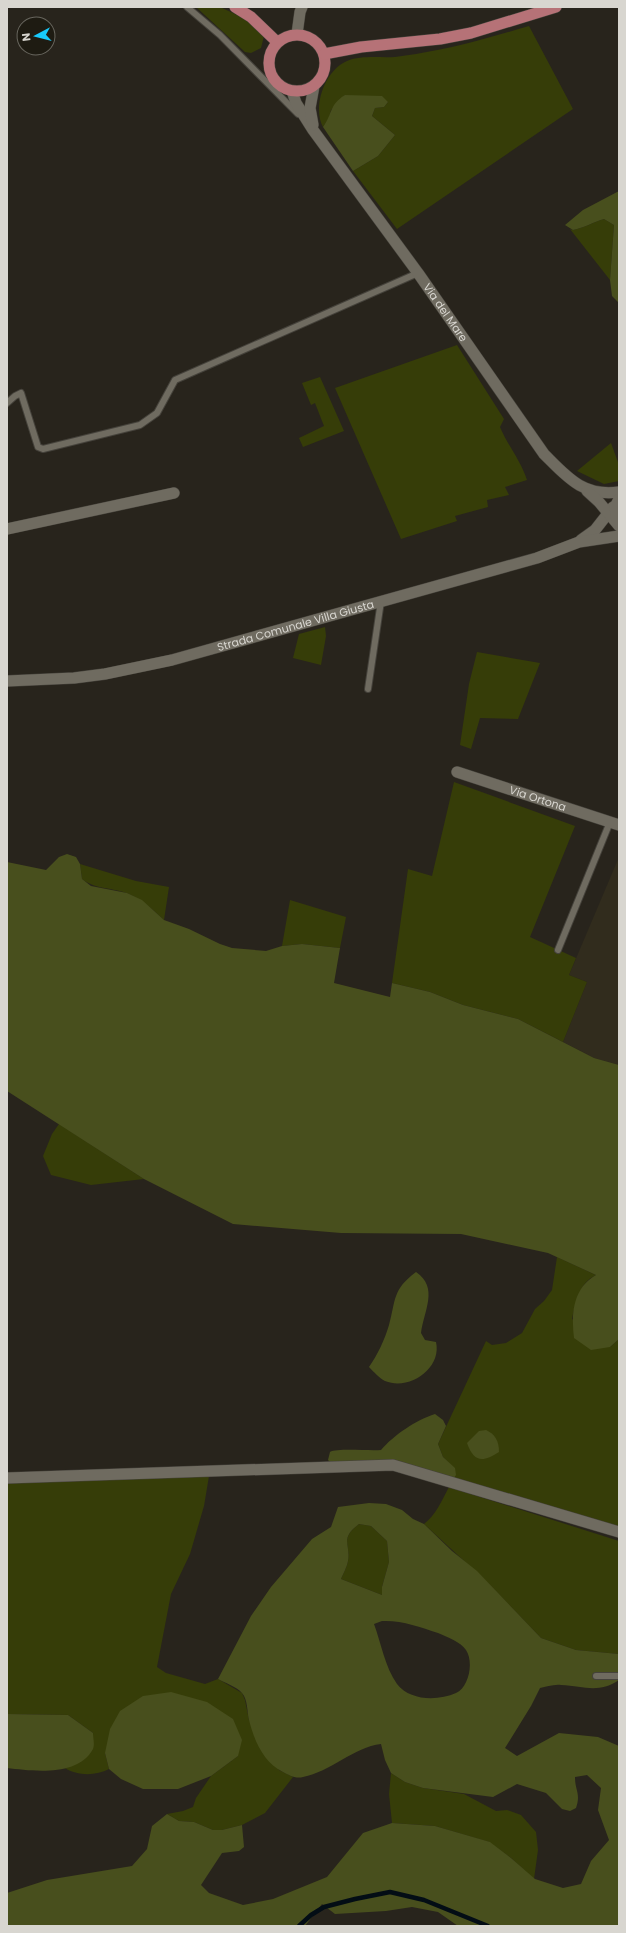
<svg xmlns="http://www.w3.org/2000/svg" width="626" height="1933" font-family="Poppins,sans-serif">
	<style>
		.built { fill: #312c1d }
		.green { fill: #363d08 }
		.forest { fill: #484f1d; fill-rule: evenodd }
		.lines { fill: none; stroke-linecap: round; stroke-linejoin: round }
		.stream { stroke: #030d15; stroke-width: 4.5 }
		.service-casing { stroke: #45423b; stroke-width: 8 }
		.minor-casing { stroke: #45423b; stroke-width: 12 }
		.tertiary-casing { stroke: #45423b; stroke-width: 12 }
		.primary-casing { stroke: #45423b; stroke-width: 12 }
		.service { stroke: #6f6b60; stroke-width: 6 }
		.minor { stroke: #6f6b60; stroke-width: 11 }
		.tertiary { stroke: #6f6b60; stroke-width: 11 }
		.primary { stroke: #b67277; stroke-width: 11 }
		.labels { text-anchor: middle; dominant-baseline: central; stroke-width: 3; stroke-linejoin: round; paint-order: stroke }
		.street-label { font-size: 11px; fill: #d8d6d0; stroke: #1e1b12 }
	</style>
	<rect width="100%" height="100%" fill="#28241c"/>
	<polygon class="built" points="619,857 619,1065 594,1058 563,1042 587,982 569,975"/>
	<g class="green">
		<polygon points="196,7 220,7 248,20 264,36 261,48 251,53 245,52"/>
		<path d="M529,26l44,83 -176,120 -44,-58 25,-15 17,-21 -23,-19 3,-8 9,-1 4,-5 -43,-7 -14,15 -2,8 -6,9c-11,-20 2,-57 24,-66 15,-6 32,-3 48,-4 7,-1 14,-2 21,-3 39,-6 76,-17 113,-28z"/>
		<path d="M604,219l10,6 -4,55 -40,-51 3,1c11,-2 20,-8 31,-11z"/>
		<path d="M457,345l47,74 -4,8c8,19 21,34 27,53l-22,7 4,8 -22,5 1,7 -33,9 2,5 -56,18 -66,-151z"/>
		<polygon points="320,377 344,431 303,447 299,438 324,426 315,403 311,405 302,383"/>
		<polygon points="611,443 619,465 619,481 604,484 577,471"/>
		<polygon points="325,627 326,636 321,665 293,658 299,634"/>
		<polygon points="477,652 540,663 518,719 480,718 471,749 460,745 469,684"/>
		<polygon points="454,782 575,826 530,937 576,958 569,975 587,982 563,1042 518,1019 463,1005 430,992 392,983 408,869 432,876"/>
		<path d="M80,864l56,17 33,6 -5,33c-11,-10 -21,-20 -35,-26 -17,-7 -33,-4 -47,-15z"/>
		<polygon points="290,900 346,917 340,948 302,944 282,946"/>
		<polygon points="59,1124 70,1131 144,1179 91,1185 51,1175 43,1156 52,1134"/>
		<path d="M557,1257l39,18c-17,8 -20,27 -24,44l38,28 9,-8v190l-166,-50 2,-10 -12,-12 -5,-13 48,-103 6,4 14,-2 16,-10 13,-24 9,-8 8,-11z"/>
		<path d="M209,1476l-5,30 -14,48 -19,40 -14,73 9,6 39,11 13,-5 24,14 3,7 4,20 30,50 14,7 -28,36 -23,12 -20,5h-9l-19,-8 -15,-1 -12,-7 16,-3 10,-4 3,-9 15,-22 27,-20 -133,-3 4,16c-13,7 -32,7 -44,-1 21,-8 28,-12 28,-35l-25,-18 -61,-1v-232z"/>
		<path d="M449,1487l170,54v113l-43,-4 -35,-12 -54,-56 -63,-58c12,-9 18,-24 25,-37z"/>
		<path d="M359,1524l12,2 16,15 2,21 -7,25v8l-41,-16c2,-5 6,-12 7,-18 3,-17 -9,-22 11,-37z"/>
		<polygon points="391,1773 405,1782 423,1788 464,1794 496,1811 507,1810 521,1815 536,1832 538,1850 534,1879 511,1858 489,1842 435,1826 392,1823 389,1794"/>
	</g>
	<g class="forest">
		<path d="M345,95l37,1 6,6 -4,5 -9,1 -3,8 23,19 -17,21 -25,15 -30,-44c10,-14 6,-22 22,-32z"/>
		<path d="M619,191v112l-7,-7 -2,-16 4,-55 -10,-6c-11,3 -20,9 -31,11l-8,-5 18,-15z"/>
		<path d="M67,854l9,3 4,7 2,15 9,7 36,7 15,7 22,20 25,9 31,15 12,4 34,3 16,-5 20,-2 38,4 -6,35 56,14 2,-14 38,9 33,13 55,14 76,39 25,7v274l-9,8 -19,3 -17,-12c-3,-24 -1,-50 22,-63l-48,-22 -87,-19 -120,-1 -108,-9 -89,-45 -137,-88v-229l39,8 13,-13z"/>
		<path d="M416,1272c23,16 8,38 5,61l4,7 11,2c6,26 -26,49 -51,39 -6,-3 -11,-9 -16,-14 8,-11 16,-28 20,-42 7,-25 3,-35 27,-53z"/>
		<path d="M435,1414l8,6 3,6 -8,18 5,13 12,11 1,7 -3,4 -41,-13 -82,-4 -2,-2 2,-8c7,-4 39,-1 51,-2 13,-15 35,-30 54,-36z"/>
		<path d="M486,1430c9,4 13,11 13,22 -17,11 -25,10 -32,-9l12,-12z"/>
		<path d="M369,1503l17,1 16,6 11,9 11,5 28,27 25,20 64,67 35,12 43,4v26c-21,14 -35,6 -58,5 -7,-1 -15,2 -21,3l-9,18 -26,42 12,8 42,-23 39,4 21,9v180h-161l-20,-14 -26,-5 -26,4 -51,3 -13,-10 -17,22h-298v-33l40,-13 85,-14 15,-17 5,-23 15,-12 12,7 15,1 19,8h9l20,-5 2,22 -5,4 -17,2 -21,32 8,8 34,12 30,-6 54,-22 36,-44 29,-10 43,3 55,16 21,16 24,21 28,9 18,-4 10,-23 18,-21 -11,-30 3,-22 -14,-13 -12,2c0,14 6,16 1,31l-6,3 -8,-2 -16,-16 -29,-9 -24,13 -70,-9 -18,-6 -14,-9 -6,-13 -4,-16c-27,3 -51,28 -78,33 -8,2 -14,-2 -20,-5 -20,-10 -29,-32 -34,-52 -2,-8 -1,-20 -7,-27 -5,-6 -17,-10 -24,-14l33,-63 20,-29 41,-48 19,-12 7,-20zM359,1524l12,2 16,15 2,21 -7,25v8l-41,-16c2,-5 6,-12 7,-18 3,-17 -9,-22 11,-37zM382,1621c19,-1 38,6 56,12 9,4 23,9 28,17 8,12 3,37 -10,43 -18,8 -46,8 -59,-9 -12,-17 -16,-41 -23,-60z"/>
		<polygon points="171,1692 207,1702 233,1719 242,1740 238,1756 211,1776 178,1789 143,1789 121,1779 109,1769 105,1753 110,1729 120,1711 143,1696"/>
		<path d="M7,1714l61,1 25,18c0,5 2,12 0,16 -15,28 -60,22 -86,19z"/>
	</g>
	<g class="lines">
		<polyline class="stream" points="299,1926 311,1915 324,1907 355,1899 390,1892 424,1900 488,1926"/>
		<g class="service-casing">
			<g id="service">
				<polyline points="187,7 220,35 298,114"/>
				<polyline points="7,403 15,396 21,393 38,447 43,449 140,425 157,413 175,380 418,273"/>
				<polyline points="368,689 381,601"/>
				<polyline points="558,950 610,822"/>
				<polyline points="596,1676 619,1676"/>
			</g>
		</g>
		<g class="minor-casing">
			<g id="minor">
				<polyline points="297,34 300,12 302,7"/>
				<polyline points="7,529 174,493"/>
				<polyline points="581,540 595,530 613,507"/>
				<path id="s1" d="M7,681l67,-3 31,-4 67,-14 365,-102 42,-16 40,-6"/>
				<path id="s2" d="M457,772l162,53"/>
				<polyline points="7,1478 393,1465 619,1532"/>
			</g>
		</g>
		<g class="tertiary-casing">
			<g id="tertiary">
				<path id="s3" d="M292,91l4,12 17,27 105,143 126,181c23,23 39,43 75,38"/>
				<polyline points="313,125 310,108 314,86"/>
				<polyline points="587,491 599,502 619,526"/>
				<polyline points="617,522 615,507 619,499"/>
			</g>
		</g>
		<g class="primary-casing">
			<g id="primary">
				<polyline points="235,7 251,17 277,42"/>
				<circle cx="297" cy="63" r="28"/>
				<polyline points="324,54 361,47 440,39 471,33 556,7"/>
			</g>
		</g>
		<use href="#service" class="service"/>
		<use href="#minor" class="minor"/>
		<use href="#tertiary" class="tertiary"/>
		<use href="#primary" class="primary"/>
	</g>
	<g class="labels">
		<g class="street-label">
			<text stroke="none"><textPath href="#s3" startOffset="270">Via del Mare</textPath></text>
			<text stroke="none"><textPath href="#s1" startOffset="295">Strada Comunale Villa Giusta</textPath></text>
			<text stroke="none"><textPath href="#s2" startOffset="85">Via Ortona</textPath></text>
		</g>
	</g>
	<rect width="626" height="1933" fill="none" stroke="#d8d6d0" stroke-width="16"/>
	<g transform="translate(36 36) rotate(263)"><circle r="19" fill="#1e1b12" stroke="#68665e"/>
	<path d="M0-3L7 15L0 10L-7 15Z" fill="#18cafc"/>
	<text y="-6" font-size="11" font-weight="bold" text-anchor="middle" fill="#d8d6d0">N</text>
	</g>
</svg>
